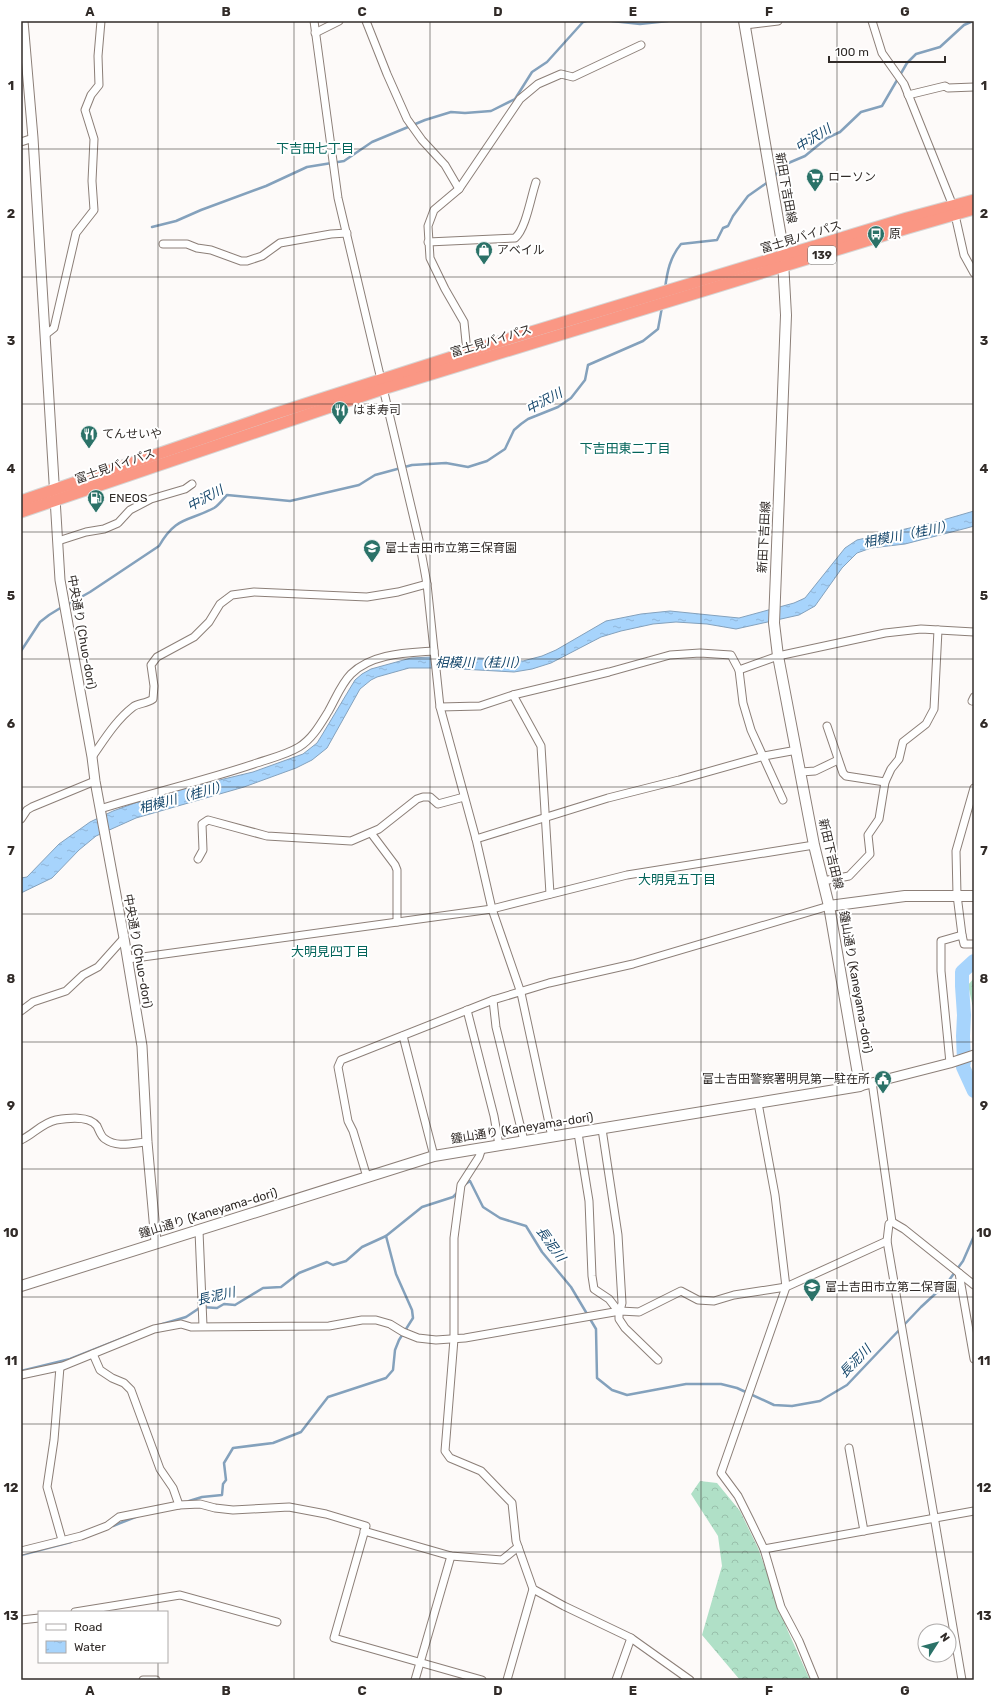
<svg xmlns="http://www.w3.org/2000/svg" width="995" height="1701" font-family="Rubik,'Noto Sans JP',sans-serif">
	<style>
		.forest { fill: url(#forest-crowns) }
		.water { fill: url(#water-ripples); stroke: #84a1bc }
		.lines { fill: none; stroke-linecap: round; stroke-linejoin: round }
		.stream { stroke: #84a1bc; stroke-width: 2.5 }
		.river { stroke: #a7d4fc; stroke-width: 14 }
		.minor-casing { stroke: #8c7f78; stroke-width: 9 }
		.tertiary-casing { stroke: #8c7f78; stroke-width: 11 }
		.secondary-casing { stroke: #8c7f78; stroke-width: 12 }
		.trunk-casing { stroke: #d6d5d4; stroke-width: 13 }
		.minor { stroke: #fff; stroke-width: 7 }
		.tertiary { stroke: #fff; stroke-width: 9 }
		.secondary { stroke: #fff; stroke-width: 10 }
		.trunk { stroke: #fa9784; stroke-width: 11 }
		.grid { fill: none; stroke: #312b28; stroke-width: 1; stroke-opacity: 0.55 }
		.labels { text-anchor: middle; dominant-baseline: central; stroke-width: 4; stroke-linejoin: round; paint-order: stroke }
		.shield { fill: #fff; stroke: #6f6b68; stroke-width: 1 }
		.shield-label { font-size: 11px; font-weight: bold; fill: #312b28 }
		.poi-label { font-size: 12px; fill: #312b28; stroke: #fff; text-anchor: start }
		.street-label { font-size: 12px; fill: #312b28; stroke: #fff }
		.water-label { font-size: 13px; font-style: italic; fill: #13456a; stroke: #fff }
		.neighbourhood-label { font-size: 13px; fill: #04655b; stroke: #fff }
		.neatline { fill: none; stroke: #312b28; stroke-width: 1.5 }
		.grid-label { font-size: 13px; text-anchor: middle; font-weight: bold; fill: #312b28 }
	</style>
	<defs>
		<pattern id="forest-crowns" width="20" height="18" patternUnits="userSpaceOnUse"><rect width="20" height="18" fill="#b0e0c7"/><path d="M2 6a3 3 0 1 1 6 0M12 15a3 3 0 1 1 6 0" fill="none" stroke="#98c0ab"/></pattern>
		<pattern id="water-ripples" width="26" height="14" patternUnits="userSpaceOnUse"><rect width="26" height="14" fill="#a7d4fc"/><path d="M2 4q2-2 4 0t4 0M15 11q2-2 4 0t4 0" fill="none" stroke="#90b6d8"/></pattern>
	</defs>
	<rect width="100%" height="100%" fill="#fdfaf9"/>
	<g class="forest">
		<polygon points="974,978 974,1012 968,985"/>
		<polygon points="700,1481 717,1483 740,1511 758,1548 787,1629 810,1680 740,1680 702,1635 722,1566 718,1536 691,1494"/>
	</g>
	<polygon class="water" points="974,511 974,526 967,528 905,544 871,548 857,553 842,568 815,606 799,615 736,629 707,624 676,622 653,624 621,631 601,637 551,663 532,669 514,672 443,668 409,668 377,677 371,680 360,689 327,748 312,760 296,768 244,787 136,818 96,836 79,850 52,878 21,893 21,878 27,877 59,844 90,822 113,811 157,795 253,772 303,754 317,743 322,735 355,680 362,674 371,669 411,658 451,656 523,661 542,656 556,650 606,621 641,614 670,611 739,618 794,603 805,598 845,548 857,540 936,522"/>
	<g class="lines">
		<g class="stream">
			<polyline points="612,21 640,24 668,21"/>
			<polyline points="773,178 786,164 805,156 827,138 840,132 861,112 882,106 907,63 916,54 940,47 964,25 973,21"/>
			<polyline points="152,227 176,221 201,210 266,186 307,167 344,161 372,142 425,120 451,112 465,113 491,111 515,99 532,72 547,62 583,22 586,21"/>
			<path d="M665,289c2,-17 5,-32 16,-45l36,-4 6,-12 5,-2 5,-10 15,-20 20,-14"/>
			<path d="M67,605l23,-13 69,-46c17,-30 29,-24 55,-38 5,-3 9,-9 13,-13l63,6 69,-16 16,-10 37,-10 34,-2 22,4 19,-6 18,-12 9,-19 7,-6 7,-5 30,-12 13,-9 14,-18 3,-15 55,-24 15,-12 4,-22"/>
			<polyline points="21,651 40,622 49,615 62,607"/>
			<polyline points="464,1185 470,1181 483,1207 500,1218 526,1226 542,1252 571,1287 596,1329 597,1378 612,1390 627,1395 686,1384 721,1384 737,1388 774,1405 792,1406 820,1401 847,1385 921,1307 947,1283 963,1261 974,1236"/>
			<polyline points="159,1325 186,1317 201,1307 217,1308 224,1304 235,1305 263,1288 281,1287 299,1273 327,1262 333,1265 346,1261 362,1247 386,1236 422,1207 453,1197 458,1192"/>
			<polyline points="21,1371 70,1359 141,1331"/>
			<polyline points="189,1501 202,1497 222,1495 223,1484 226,1480 224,1463 233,1448 273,1443 301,1432 328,1397 386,1378 393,1370 395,1350 399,1340 413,1318 412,1310 396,1274 386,1236"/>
			<polyline points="113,1526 138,1516"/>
			<polyline points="21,1555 71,1542"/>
		</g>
		<polyline class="river" points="974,961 962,972 962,986 964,1015 963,1036 964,1061 963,1067 974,1091"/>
		<g class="minor-casing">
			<g id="minor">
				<polyline points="314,21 338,198 419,540 427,584 440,707 476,839 492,909 521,993 552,1137"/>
				<polyline points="366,21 387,74 407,119 422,140 445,165 459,189"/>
				<polyline points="872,21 882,53 904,84 953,206 964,255 974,273"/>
				<polyline points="745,25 778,21"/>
				<polyline points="315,33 339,21"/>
				<polyline points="908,95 945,86 948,88 974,87"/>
				<polyline points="21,142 33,138"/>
				<path d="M428,242l87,-4c11,-9 16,-42 21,-56"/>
				<polyline points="163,244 187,244 197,248 211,250 241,261 247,261 262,256 280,243 331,234 347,233"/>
				<polyline points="45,335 54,328 76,233 94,210 92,181 94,139 85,110 91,95 99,85 98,56 101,21"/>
				<polyline points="467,352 464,322 445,289 430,258 428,226 434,210 459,189 520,99 538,84 561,74 573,77 641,45"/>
				<polyline points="58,541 86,532 104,529 118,523 130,510 151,499 185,489 192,484"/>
				<polyline points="739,670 743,703 751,730 783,800"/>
				<polyline points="513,695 541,746 550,894"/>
				<polyline points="972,701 974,697"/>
				<polyline points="440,707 480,706 513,695 609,672 670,655 700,653 731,655 739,670 778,656 885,633 921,629 974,632"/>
				<polyline points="827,726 843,773 846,776 885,782"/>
				<path d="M92,757c12,-17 24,-37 41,-50 5,-4 13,-3 20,-8l1,-13 -3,-21 6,-8 37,-20 15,-15 11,-18 12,-9 22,-3 113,5 31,-5 29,-8"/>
				<polyline points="801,772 815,771 838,760"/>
				<path d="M100,809c51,-16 103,-28 154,-45 14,-5 32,-9 45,-17 13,-8 21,-22 29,-35 7,-12 13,-28 23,-38 21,-21 56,-21 83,-23"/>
				<polyline points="21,819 27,810 32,807 95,781"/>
				<polyline points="371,833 395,865 397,870 397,922"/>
				<polyline points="476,839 608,798 679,780 764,756 797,750"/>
				<polyline points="198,859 203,850 202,824 208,820 267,836 351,841 379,829 417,799 423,797 430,797 438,804 464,797"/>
				<polyline points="823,881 849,876 870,854 868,835 879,819 885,782 891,769 899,759 903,742 926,724 934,709 938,630"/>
				<polyline points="962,935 957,895 956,851 974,788"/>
				<polyline points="128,959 492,909 627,875 814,845"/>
				<polyline points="493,1000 496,1027 524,1141"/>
				<polyline points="467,1010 494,1116 499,1145"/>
				<polyline points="21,1011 33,1002 66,991 83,975 98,967 124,938"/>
				<polyline points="403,1036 434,1156"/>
				<polyline points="950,1063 941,971 941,941 962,935 964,944 974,944"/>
				<polyline points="872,1082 892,1222 889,1224 887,1241 962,1680"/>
				<polyline points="758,1103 775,1195 786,1287 721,1473 738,1496 750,1520 764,1549 781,1607 799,1641 815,1680"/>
				<polyline points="602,1129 618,1235 622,1303 620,1311"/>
				<polyline points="578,1133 589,1201 592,1276 594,1289 609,1299 619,1312 619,1319 625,1328 658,1360"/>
				<path d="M21,1140c13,-6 21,-17 35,-20 12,-2 33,-5 41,6 2,4 4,11 8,13 12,9 28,4 42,3"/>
				<polyline points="482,1148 479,1157 461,1185 454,1238 454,1339 445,1451 450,1458 481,1471 512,1503 516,1541 533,1589 564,1606 631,1638 690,1680"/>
				<polyline points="367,1177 353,1131 348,1121 338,1067 341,1060 493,1000 549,983 633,964 829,906"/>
				<polyline points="892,1222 904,1229 974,1285"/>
				<polyline points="199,1231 203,1326"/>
				<polyline points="959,1273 974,1359"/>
				<polyline points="93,1354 100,1370 112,1378 124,1383 131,1390 160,1469 173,1488 179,1505"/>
				<polyline points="60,1367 54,1440 47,1487 62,1540"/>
				<polyline points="21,1375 63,1366 154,1329 181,1324 191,1327 329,1326 362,1320 376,1320 390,1324 403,1332 418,1338 436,1340 465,1338 620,1311 639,1312 681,1291 698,1300 714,1301 734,1295 786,1287 887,1241"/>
				<polyline points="849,1448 864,1531"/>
				<polyline points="364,1531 451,1556 502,1560 518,1547"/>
				<polyline points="764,1549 974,1511"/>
				<polyline points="21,1551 81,1536 107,1526 119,1517 179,1505 200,1504 215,1508 233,1510 289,1507 326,1514 366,1526 334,1638 482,1680"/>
				<polyline points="75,1612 180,1595 277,1622"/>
				<polyline points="21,1620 39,1618"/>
				<polyline points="143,1680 156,1680"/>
				<polyline points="415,1680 451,1556"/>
				<polyline points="507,1680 533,1589"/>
				<polyline points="616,1680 631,1638"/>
			</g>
		</g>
		<g class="tertiary-casing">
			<g id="tertiary">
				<polyline points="23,21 33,138 60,580 92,757 95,781 124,938 142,1046 147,1142 156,1242"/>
				<polyline points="860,1086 950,1063 974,1055"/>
			</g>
		</g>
		<g class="secondary-casing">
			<g id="secondary">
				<polyline points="829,906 905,896 974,896"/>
				<polyline points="21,1286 434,1156 860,1086 829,906 814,845 778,656 774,623 786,315 782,243 744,21"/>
			</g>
		</g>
		<g class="trunk-casing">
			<g id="trunk">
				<polyline points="21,501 277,413 508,339 907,218 974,200"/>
				<polyline points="21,512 383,389 908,228 974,209"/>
			</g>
		</g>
		<use href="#minor" class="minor"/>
		<use href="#tertiary" class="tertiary"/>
		<use href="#secondary" class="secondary"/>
		<use href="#trunk" class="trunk"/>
	</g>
	<path class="grid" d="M158,21v1591M294,21v1659M430,21v1659M565,21v1659M701,21v1659M837,21v1659M21,149h953M21,277h953M21,404h953M21,532h953M21,659h953M21,787h953M21,914h953M21,1042h953M21,1169h953M21,1297h953M21,1424h953M21,1552h953M158,1662v18"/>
	<defs>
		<g id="supermarket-pin" transform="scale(0.9)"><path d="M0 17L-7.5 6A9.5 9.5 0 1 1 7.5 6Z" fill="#2b7268" stroke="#fff"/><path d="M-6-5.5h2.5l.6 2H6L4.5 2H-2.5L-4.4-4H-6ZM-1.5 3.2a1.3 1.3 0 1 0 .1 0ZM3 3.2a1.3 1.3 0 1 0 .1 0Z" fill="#fff"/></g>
		<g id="bus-pin" transform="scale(0.9)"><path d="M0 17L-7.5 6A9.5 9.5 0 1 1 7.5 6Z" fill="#2b7268" stroke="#fff"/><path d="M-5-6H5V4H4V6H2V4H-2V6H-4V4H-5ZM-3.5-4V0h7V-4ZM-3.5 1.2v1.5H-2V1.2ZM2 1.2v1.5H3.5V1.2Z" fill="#fff"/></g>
		<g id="shop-pin" transform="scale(0.9)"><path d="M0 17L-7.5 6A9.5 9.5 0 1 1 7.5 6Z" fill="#2b7268" stroke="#fff"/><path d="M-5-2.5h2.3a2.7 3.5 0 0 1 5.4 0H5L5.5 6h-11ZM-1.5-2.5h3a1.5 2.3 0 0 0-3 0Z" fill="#fff"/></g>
		<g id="restaurant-pin" transform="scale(0.9)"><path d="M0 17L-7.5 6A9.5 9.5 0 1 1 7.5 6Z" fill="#2b7268" stroke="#fff"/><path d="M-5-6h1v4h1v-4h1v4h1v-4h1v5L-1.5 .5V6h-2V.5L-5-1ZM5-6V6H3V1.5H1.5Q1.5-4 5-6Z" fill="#fff"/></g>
		<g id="fuel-pin" transform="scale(0.9)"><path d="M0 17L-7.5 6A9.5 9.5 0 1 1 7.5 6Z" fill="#2b7268" stroke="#fff"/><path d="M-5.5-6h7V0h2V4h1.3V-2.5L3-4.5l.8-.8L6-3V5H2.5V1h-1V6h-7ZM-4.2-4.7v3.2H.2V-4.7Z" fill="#fff"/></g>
		<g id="school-pin" transform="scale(0.9)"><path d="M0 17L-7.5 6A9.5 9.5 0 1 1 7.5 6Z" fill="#2b7268" stroke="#fff"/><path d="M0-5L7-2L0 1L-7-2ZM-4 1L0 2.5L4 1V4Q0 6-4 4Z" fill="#fff"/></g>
		<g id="civic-pin" transform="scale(0.9)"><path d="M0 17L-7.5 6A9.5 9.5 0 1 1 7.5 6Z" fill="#2b7268" stroke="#fff"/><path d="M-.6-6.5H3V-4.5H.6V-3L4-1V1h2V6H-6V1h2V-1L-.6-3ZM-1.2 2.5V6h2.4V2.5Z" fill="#fff"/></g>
	</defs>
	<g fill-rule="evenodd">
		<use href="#supermarket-pin" x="815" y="177"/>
		<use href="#bus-pin" x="876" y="234"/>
		<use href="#shop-pin" x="484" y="250"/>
		<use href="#restaurant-pin" x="340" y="410"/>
		<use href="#restaurant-pin" x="89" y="434"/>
		<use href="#fuel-pin" x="96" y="498"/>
		<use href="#school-pin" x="372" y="548"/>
		<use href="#civic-pin" x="883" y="1079"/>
		<use href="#school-pin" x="812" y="1287"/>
	</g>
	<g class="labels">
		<rect class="shield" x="808" y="246" width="28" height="18" rx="3"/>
		<g class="shield-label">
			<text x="822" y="255">139</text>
		</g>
		<g class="poi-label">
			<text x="828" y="177">ローソン</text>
			<text x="889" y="234">原</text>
			<text x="497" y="250">アベイル</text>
			<text x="353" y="410">はま寿司</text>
			<text x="102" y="434">てんせいや</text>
			<text x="109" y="498">ENEOS</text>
			<text x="385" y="548">富士吉田市立第三保育園</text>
			<text x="870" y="1079" text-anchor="end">富士吉田警察署明見第一駐在所</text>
			<text x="825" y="1287">富士吉田市立第二保育園</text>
		</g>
		<g class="street-label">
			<text transform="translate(786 188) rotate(80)">新田下吉田線</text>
			<text transform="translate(801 237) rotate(-17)">富士見バイパス</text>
			<text transform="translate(491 341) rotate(-17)">富士見バイパス</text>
			<text transform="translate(115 466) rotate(-19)">富士見バイパス</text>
			<text transform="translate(764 537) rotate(-87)">新田下吉田線</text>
			<text transform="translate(82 632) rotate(80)">中央通り (Chuo-dori)</text>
			<text transform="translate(831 854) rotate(77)">新田下吉田線</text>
			<text transform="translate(138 951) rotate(80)">中央通り (Chuo-dori)</text>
			<text transform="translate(856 982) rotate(80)">鐘山通り (Kaneyama-dori)</text>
			<text transform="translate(522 1128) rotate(-9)">鐘山通り (Kaneyama-dori)</text>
			<text transform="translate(208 1213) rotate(-17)">鐘山通り (Kaneyama-dori)</text>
		</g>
		<g class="water-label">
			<text transform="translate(813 138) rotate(-32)">中沢川</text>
			<text transform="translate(544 401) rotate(-28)">中沢川</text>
			<text transform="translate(205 498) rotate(-28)">中沢川</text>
			<text transform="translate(908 534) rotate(-11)">相模川（桂川）</text>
			<text x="481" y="662">相模川（桂川）</text>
			<text transform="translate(183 797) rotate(-15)">相模川（桂川）</text>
			<text transform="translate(551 1244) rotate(54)">長泥川</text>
			<text transform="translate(216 1296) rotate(-13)">長泥川</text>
			<text transform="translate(855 1361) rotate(-46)">長泥川</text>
		</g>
		<g class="neighbourhood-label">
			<text x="315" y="148">下吉田七丁目</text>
			<text x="625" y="448">下吉田東二丁目</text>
			<text x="677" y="879">大明見五丁目</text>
			<text x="330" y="951">大明見四丁目</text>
		</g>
	</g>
	<rect width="995" height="1701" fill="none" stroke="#ffffff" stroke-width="44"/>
	<rect x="38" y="1611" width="130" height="52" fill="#ffffff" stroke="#adaaa9"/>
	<rect x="46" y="1624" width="20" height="6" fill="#ffffff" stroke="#adaaa9"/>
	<text x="74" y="1631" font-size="12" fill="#312b28">Road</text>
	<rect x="46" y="1641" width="20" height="12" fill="url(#water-ripples)" stroke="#adaaa9"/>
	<text x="74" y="1651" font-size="12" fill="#312b28">Water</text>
	<g transform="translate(937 1643) rotate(54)"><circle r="19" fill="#ffffff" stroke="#adaaa9"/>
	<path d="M0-3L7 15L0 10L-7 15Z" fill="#2b7268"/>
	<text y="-6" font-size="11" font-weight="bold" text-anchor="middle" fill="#312b28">N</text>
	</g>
	<path d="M829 56v6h116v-6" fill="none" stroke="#312b28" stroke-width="2"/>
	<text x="835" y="56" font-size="12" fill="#312b28" stroke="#ffffff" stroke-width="3" paint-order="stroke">100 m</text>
	<rect x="22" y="22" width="951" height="1657" class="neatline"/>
	<g class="grid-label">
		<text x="90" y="16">A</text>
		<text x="226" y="16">B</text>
		<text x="362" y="16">C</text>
		<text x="498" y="16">D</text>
		<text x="633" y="16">E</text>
		<text x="769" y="16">F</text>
		<text x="905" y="16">G</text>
		<text x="11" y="90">1</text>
		<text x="984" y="90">1</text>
		<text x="11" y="218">2</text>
		<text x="984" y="218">2</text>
		<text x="11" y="345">3</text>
		<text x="984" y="345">3</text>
		<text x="11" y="473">4</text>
		<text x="984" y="473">4</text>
		<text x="11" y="600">5</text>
		<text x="984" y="600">5</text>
		<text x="11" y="728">6</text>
		<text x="984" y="728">6</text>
		<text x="11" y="855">7</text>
		<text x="984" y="855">7</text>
		<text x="11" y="983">8</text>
		<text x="984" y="983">8</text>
		<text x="11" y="1110">9</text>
		<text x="984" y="1110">9</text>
		<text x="11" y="1237">10</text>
		<text x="984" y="1237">10</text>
		<text x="11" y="1365">11</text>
		<text x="984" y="1365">11</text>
		<text x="11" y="1492">12</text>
		<text x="984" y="1492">12</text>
		<text x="11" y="1620">13</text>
		<text x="984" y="1620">13</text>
		<text x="90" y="1695">A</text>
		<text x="226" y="1695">B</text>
		<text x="362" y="1695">C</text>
		<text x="498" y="1695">D</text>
		<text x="633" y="1695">E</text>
		<text x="769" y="1695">F</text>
		<text x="905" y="1695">G</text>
	</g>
</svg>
